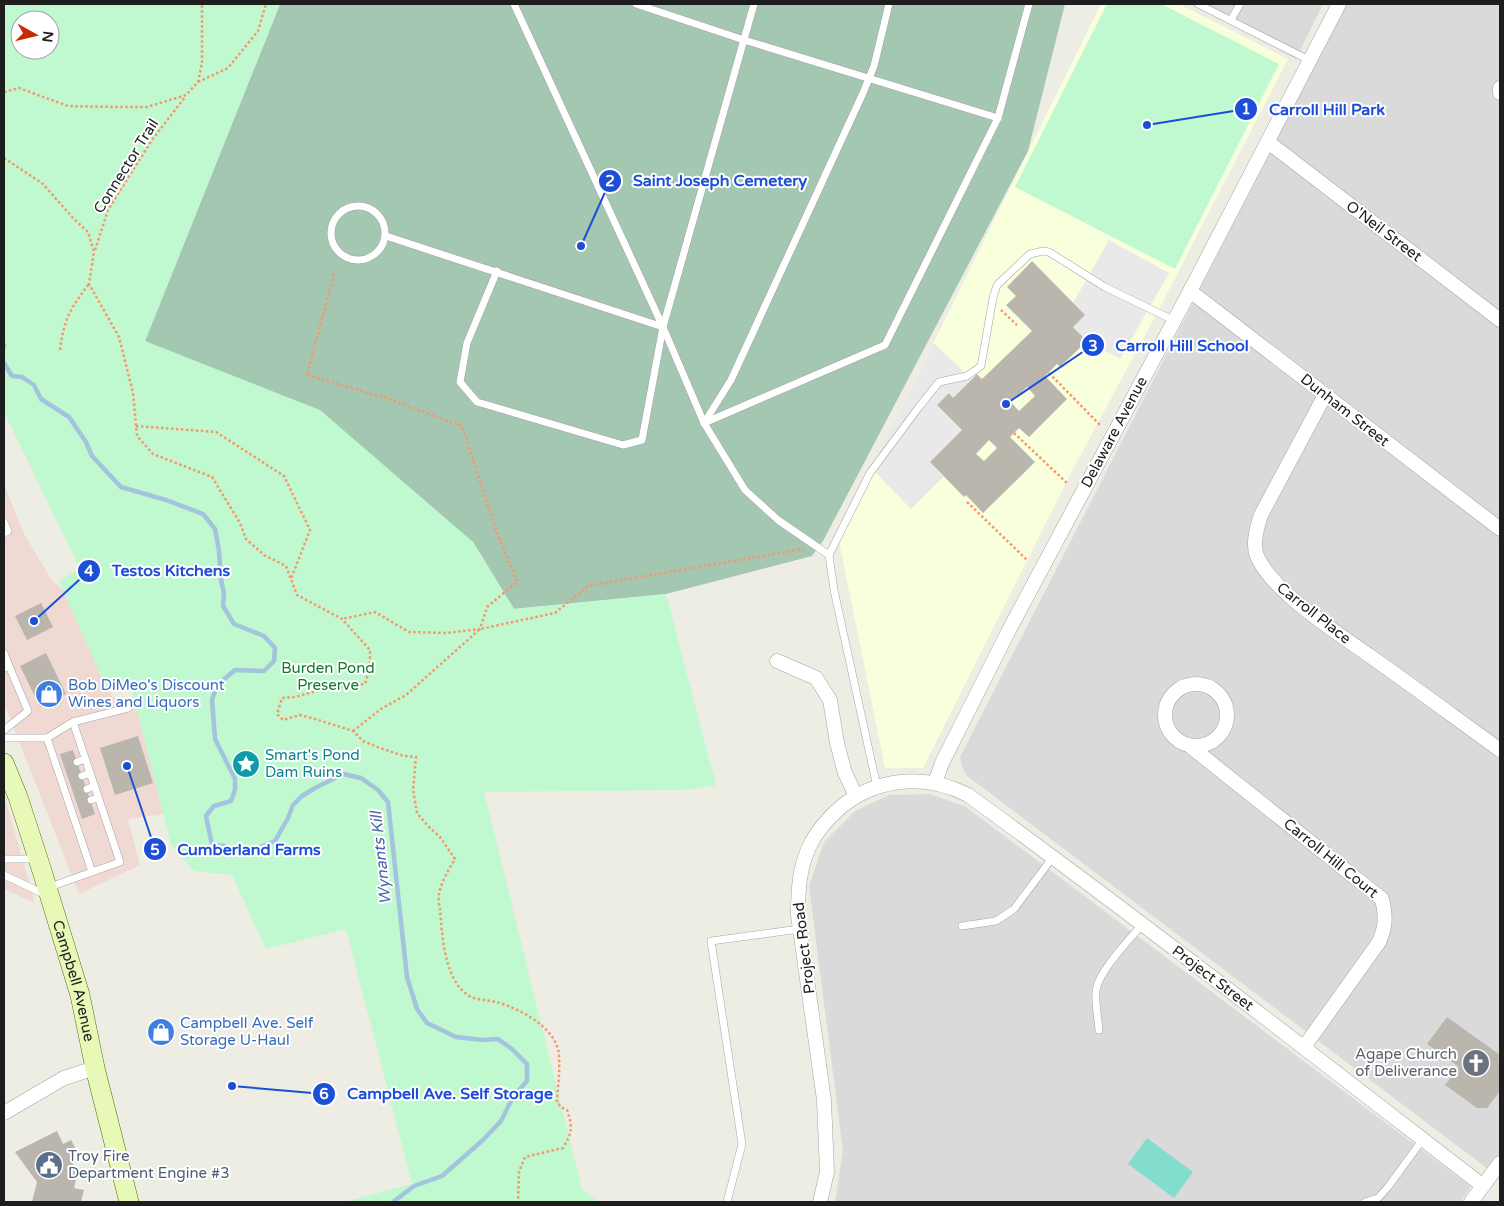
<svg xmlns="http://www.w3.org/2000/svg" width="1504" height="1206" font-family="'Varela Round',sans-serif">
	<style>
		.residential { fill: #dbdada }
		.commercial { fill: #efd9d2 }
		.education { fill: #f7ffdc }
		.cemetery { fill: #a4c7b1 }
		.park { fill: #c0f8d0; fill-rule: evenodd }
		.pitch { fill: #82ddcc }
		.parking { fill: #e9e9e9 }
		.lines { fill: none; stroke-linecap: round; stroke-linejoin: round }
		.stream { stroke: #a4c3dc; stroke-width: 4.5 }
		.building { fill: #bbb6ad; fill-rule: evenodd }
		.lane-casing { stroke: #a4a4a4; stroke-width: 8 }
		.street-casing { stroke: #a4a4a4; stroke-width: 15 }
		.secondary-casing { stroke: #507206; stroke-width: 20 }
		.path { stroke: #f8966b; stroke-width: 2.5; stroke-dasharray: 2.5 2.5; stroke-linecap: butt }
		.lane { stroke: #fff; stroke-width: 7 }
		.street { stroke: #fff; stroke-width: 14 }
		.secondary { stroke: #e8f8b7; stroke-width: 19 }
		.labels { text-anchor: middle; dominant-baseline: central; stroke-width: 4; stroke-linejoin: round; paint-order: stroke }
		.street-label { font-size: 15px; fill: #1d1d1d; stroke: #fff }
		.park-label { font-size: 15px; fill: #0d7a2c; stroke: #fff }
		.shop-label { font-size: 15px; fill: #366cbe; stroke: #fff; text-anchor: start }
		.culture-label { font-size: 15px; fill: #0d838f; stroke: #fff; text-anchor: start }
		.worship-label { font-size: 15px; fill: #5b616d; stroke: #fff; text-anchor: end }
		.service-label { font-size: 15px; fill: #4e5e75; stroke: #fff; text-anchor: start }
		.water-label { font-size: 16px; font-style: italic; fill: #4b67ab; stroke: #fff }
		.leader { fill: none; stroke: #1d4ed8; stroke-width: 2 }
		.callout-dot { fill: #1d4ed8; stroke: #fff; stroke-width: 2 }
		.mark-label { font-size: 15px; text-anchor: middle; font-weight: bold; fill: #fff }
		.callout-label { font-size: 16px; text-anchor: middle; font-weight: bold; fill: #1d4ed8; stroke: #fff; stroke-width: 4; stroke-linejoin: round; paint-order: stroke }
	</style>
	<rect width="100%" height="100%" fill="#eeede3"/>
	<g class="residential">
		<polygon points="1190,4 1323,4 1296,59"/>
		<polygon points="1346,4 1500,4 1500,1178 974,781 967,776 962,767 960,757"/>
		<polygon points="930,794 966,807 1471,1187 1460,1202 835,1202 843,1151 809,886 824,842 855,811 889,795"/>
	</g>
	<g class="commercial">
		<polygon points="4,484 24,534 53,582 74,597 112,697 134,702 166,787 163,814 128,819 140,865 79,894 4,703"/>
		<polygon points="4,795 35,903 4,889"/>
	</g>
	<polygon class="education" points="1101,4 1179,4 1288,59 1158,311 1070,475 923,768 885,768 838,536"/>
	<polygon class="cemetery" points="280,4 1065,4 1028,151 823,541 812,556 666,594 514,609 473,542 145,341"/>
	<g class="park">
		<path d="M4,4h276l-135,337 175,69 153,132 41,67 152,-15 50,191 -33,5 -199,2 98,397 17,13h-255l68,-18 -66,-255 -80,20 -34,-74 -38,-4 -23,-26 -42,-166 -23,9 -47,-107 21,-12 -76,-157zM20,20h30v30h-30z"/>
		<polygon points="1107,4 1161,4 1279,64 1175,269 1015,187"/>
	</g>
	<polygon class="pitch" points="1147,1138 1193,1172 1174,1198 1128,1164"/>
	<g class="parking">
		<polygon points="1109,240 1169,273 1120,359 1087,341 1073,327 1073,303"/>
		<polygon points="934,343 971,379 953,398 949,393 937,405 962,430 930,462 943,477 911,509 877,474 873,465"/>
	</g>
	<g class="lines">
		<g class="stream">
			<polyline points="4,345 4,347"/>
			<polyline points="4,363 12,376 22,377 34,385 41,399 69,417 86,442 92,456 121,487 166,500 203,514 215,529 219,551 221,580 224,593 223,606 234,624 264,636 275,648 274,661 264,671 235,670 217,685 212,700 215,739 235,779 235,790 231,801 214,806 206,816 212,845 224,846 235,851 253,850 275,841 288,818 293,805 302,796 315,788 343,774 361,778 378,790 388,802 407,977 417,1009 427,1023 456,1037 483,1040 498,1039 512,1049 527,1064 527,1081 513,1097 501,1121 483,1140 442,1176 414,1186 393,1202"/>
		</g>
	</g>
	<g class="building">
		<path d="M1032,261l53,54 -12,12 14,14 -27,26 -3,-3 -12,12 22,23 -38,38 -10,-9 -9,9 25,25 -52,51 -17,-18 -2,2 -34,-35 32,-32 -25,-25 12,-12 4,5 24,-24 5,5 50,-48 -26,-26 10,-9 -9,-9zM1027,387l8,9 -16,15 -8,-9zM989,440l8,8 -13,13 -8,-7z"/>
		<polygon points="41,603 53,627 27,640 15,616"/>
		<polygon points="46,653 66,694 40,707 20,666"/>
		<polygon points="138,736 153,783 115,795 100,748"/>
		<polygon points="73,750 95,814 82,819 60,754"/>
		<polygon points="1447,1017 1500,1055 1498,1062 1500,1064 1500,1091 1487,1108 1477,1108 1445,1085 1459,1067 1427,1044"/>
		<polygon points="57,1131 63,1144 71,1140 78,1153 70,1156 77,1175 74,1188 84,1190 81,1202 32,1202 37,1182 15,1152"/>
	</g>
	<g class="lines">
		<g class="lane-casing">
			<g id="lane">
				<polyline points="636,4 744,40 998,118"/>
				<polyline points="754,4 663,327 704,423 745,490 778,520 829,555"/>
				<polyline points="1198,4 1311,61"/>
				<polyline points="1231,20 1240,4"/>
				<circle cx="358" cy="233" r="27"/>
				<polyline points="386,236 663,327 514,4"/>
				<polyline points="497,271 467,343 460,382 477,402 623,445 642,440 663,327"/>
				<polyline points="704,423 885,345 998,118 1029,4"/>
				<polyline points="704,423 731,380 863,93 874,66 889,4"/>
				<polyline points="4,522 8,531 4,533"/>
				<polyline points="4,653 9,666"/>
				<polyline points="4,668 9,666 28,711 4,730"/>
				<polyline points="4,738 47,738 73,722 128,708"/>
				<polyline points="47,738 92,872"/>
				<polyline points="77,762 85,759"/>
				<polyline points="82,776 90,773"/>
				<polyline points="877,787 834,590 829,555 870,473 919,407 939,382 967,376 981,366 993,298 997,285 1030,254 1043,251 1049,252 1105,287 1173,320"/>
				<polyline points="87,789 94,786"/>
				<polyline points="91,800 98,798"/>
				<polyline points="4,859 37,859"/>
				<polyline points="4,875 46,895"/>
				<polyline points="47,888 120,862 73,722"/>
				<polyline points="962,926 996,921 1014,909 1053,857"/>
				<path d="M1099,1030c-1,-12 -4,-27 -3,-39 2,-19 33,-51 46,-66"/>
				<polyline points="727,1202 742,1144 711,941 800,929"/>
				<polyline points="1365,1202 1378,1198 1388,1187 1423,1139"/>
			</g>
		</g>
		<g class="street-casing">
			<g id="street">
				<polyline points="1500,88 1500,93"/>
				<polyline points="1268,142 1500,320"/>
				<polyline points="1190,291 1500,529"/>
				<path d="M1325,395l-64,120c-4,12 -9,29 -4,41 15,36 81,77 113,100 44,31 87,63 130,94"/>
				<polyline points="777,661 816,678 830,700 837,743 845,773 856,796"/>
				<circle cx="1196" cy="715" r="31"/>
				<path d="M1191,747l191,152c4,17 4,27 -3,43l-75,105"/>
				<polyline points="935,783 942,763 1009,630 1190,291 1339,4"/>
				<polyline points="4,1113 64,1078 95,1068"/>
				<path d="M820,1202l7,-30 -3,-72 -26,-185c0,-23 1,-46 11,-68 8,-17 19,-29 33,-41 37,-29 84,-32 126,-11 175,127 344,259 515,391"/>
				<polyline points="1471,1202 1500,1163"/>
			</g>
		</g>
		<g class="secondary-casing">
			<g id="secondary">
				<path id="s1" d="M4,763l14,34 24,74 38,124 15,73 34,134"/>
			</g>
		</g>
		<g class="path">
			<polyline points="198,82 228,68 258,31 266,4"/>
			<polyline points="4,92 19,88 68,106 115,107 147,107 186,95 198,82 202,63 202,4"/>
			<path d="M4,158l39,26 30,34 15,14 6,20 -5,32 30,53 14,56 4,43 16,18 59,23 28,46 6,16 18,16 22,11 11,29 45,24 28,31v17l-5,17 -45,6 -25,7 -13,1 -5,16 6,6 17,-5 15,4 38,12 10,10 17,7 24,8 12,1 -3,33 4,23 11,13 12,11 15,22c-6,10 -14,23 -16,35 -1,4 0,10 1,15 2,25 4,65 24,83 9,9 21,7 32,10 23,6 62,26 63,54 1,15 -1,31 -2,46l4,5 6,3c6,17 5,23 -4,38l-38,9 -6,15 -1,30"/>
			<polyline points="95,250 108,210 152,140 185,97"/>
			<polyline points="334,274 307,375 389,399 462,426 496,530 517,582 487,607 480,629 446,633 409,632 375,612 342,619"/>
			<polyline points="1001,310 1017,325"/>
			<path d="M60,350c4,-31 10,-41 29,-66"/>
			<polyline points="1049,373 1100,425"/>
			<polyline points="136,426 216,432 284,476 310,530 291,579"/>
			<polyline points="1014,433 1068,484"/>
			<polyline points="967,502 1028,561"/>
			<polyline points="353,731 381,709 406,695 480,629 555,613 588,586 803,549"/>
		</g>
		<use href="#lane" class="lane"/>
		<use href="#street" class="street"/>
		<use href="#secondary" class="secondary"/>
	</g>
	<defs>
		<g id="shop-disc" transform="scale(1.4375)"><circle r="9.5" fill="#3f7fe0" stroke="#fff"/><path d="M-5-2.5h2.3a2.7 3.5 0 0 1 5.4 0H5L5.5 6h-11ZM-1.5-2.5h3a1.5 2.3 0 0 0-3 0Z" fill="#fff"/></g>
		<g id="sight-disc" transform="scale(1.4375)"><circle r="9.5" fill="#0f9aa8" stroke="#fff"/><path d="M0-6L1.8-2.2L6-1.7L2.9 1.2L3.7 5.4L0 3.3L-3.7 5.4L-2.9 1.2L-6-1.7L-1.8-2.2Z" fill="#fff"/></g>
		<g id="church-disc" transform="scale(1.4375)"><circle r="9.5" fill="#6b7280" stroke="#fff"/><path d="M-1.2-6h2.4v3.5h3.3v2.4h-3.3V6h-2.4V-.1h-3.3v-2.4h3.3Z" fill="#fff"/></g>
		<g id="civic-disc" transform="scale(1.4375)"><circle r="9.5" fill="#5c6f8a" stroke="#fff"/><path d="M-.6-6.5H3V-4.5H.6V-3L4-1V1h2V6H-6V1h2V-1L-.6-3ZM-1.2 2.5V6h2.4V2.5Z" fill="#fff"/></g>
	</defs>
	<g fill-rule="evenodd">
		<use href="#shop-disc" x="49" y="694"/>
		<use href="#sight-disc" x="246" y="764"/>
		<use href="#shop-disc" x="161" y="1032"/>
		<use href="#church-disc" x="1476" y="1063"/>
		<use href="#civic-disc" x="49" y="1165"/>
	</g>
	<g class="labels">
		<g class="street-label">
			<text transform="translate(126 166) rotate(-58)">Connector Trail</text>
			<text transform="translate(1384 231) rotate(37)">O'Neil Street</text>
			<text transform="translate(1345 410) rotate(38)">Dunham Street</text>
			<text transform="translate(1114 432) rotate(-62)">Delaware Avenue</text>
			<text transform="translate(1314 613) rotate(38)">Carroll Place</text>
			<text transform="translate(1331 858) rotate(39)">Carroll Hill Court</text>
			<text transform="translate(804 948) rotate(-97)">Project Road</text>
			<text transform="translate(1213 978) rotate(37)">Project Street</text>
			<text stroke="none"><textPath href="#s1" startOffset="229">Campbell Avenue</textPath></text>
		</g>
		<g class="park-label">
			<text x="328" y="668">Burden Pond<tspan x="328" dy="17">Preserve</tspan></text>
		</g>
		<g class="shop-label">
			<text x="68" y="685">Bob DiMeo's Discount<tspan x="68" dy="17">Wines and Liquors</tspan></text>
			<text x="180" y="1023">Campbell Ave. Self<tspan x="180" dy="17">Storage U-Haul</tspan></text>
		</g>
		<g class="culture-label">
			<text x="265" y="755">Smart's Pond<tspan x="265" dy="17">Dam Ruins</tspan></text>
		</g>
		<g class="worship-label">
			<text x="1457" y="1054">Agape Church<tspan x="1457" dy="17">of Deliverance</tspan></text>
		</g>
		<g class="service-label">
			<text x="68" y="1156">Troy Fire<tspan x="68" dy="17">Department Engine #3</tspan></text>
		</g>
		<g class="water-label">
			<text transform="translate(381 858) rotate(-96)">Wynants Kill</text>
		</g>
	</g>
	<path class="leader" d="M1147 125L1246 109M581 246L610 181M1006 404L1093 345M34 621L89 571M127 766L155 849M232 1086L324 1094"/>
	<g class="callout-dot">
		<circle cx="1147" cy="125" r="5"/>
		<circle cx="581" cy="246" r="5"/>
		<circle cx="1006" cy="404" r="5"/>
		<circle cx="34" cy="621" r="5"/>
		<circle cx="127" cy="766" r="5"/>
		<circle cx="232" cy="1086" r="5"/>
		<circle cx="1246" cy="109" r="12"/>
		<circle cx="610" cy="181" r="12"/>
		<circle cx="1093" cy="345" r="12"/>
		<circle cx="89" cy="571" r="12"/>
		<circle cx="155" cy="849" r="12"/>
		<circle cx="324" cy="1094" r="12"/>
	</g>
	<g class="mark-label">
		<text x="1246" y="114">1</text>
		<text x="610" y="186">2</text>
		<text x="1093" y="351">3</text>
		<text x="89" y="576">4</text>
		<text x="155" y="855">5</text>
		<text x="324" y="1099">6</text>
	</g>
	<g class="callout-label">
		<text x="1327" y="115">Carroll Hill Park</text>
		<text x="720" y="186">Saint Joseph Cemetery</text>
		<text x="1182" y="351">Carroll Hill School</text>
		<text x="171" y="576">Testos Kitchens</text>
		<text x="249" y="855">Cumberland Farms</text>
		<text x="450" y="1099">Campbell Ave. Self Storage</text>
	</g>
	<rect width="1504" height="1206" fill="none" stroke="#1d1d1d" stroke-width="10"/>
	<g transform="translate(35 35) rotate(98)"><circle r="24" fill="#ffffff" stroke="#a5a5a5"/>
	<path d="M0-4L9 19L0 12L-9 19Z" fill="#c82b03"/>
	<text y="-8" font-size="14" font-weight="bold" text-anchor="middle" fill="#1d1d1d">N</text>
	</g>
</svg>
